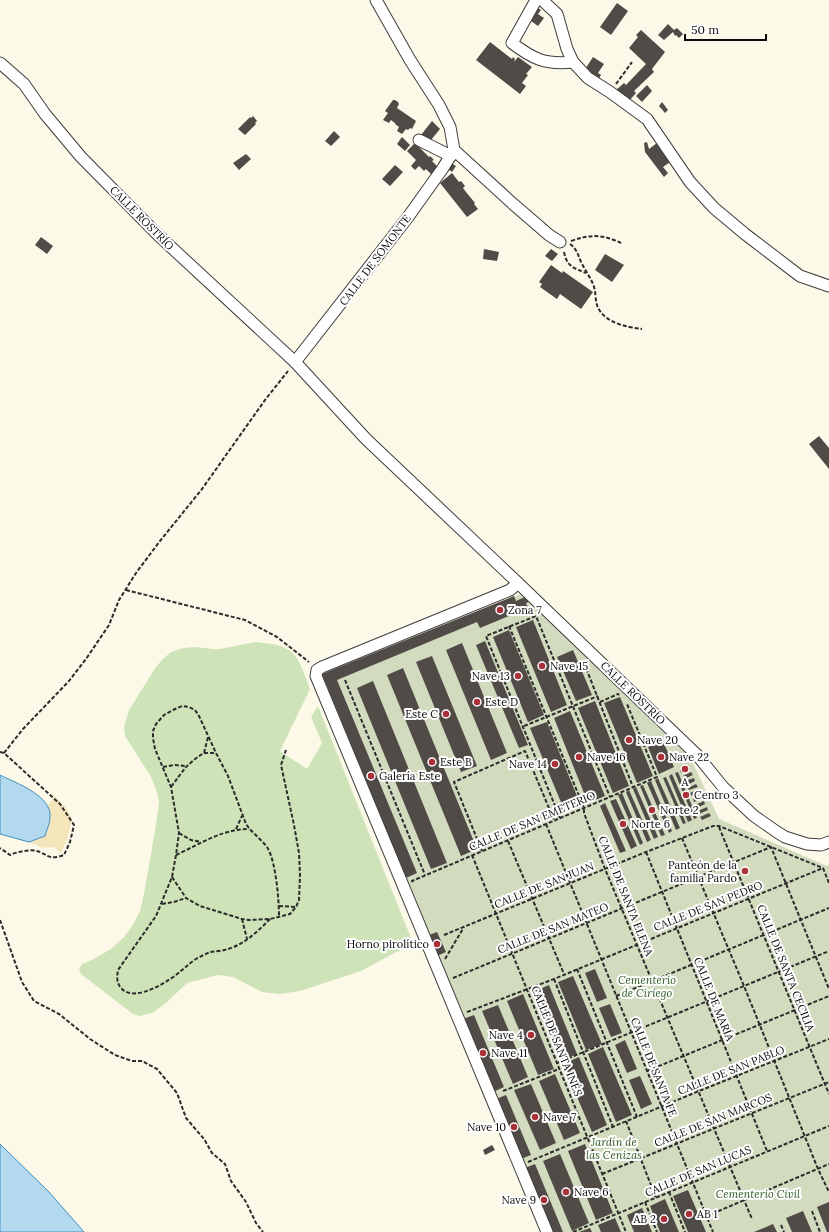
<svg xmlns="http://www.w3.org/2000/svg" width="829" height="1232" font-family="Lora,serif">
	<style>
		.green { fill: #cee3b7 }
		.sand { fill: #f4e6ba }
		.cemetery { fill: #d2dbbe }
		.water { fill: #b3d9ef; stroke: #418ebf }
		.building { fill: #514b48 }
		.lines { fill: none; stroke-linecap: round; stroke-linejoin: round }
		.minor-casing { stroke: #3d3d3d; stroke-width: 13 }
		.path { stroke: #2c2c2c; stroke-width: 2; stroke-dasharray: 4 2; stroke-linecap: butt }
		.minor { stroke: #fff; stroke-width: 11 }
		.poi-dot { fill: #ab3138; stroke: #fff; stroke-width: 1.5 }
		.labels { text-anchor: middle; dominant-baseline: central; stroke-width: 4; stroke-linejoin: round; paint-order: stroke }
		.street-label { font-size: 11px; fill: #0a0a0a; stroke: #fff }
		.poi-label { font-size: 11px; fill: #0a0a0a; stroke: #fff; text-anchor: start }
		.park-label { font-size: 11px; font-style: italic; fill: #2e5a22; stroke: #fff }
	</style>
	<rect width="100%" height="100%" fill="#fdf9e9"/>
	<path class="green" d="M255,642c40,3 42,11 55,47l-30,62 27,18 15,-26 -11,-26 7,-11 95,237 -52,28 -61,20 -20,3 -18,-2 -29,-15 -15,-2 -31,8 -21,20 -14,10 -12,3 -7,-2 -52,-40 -2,-5 3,-5 10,-4 19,-11 13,-12 7,-9 9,-17 4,-17 11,-63 4,-29 -2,-10 -6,-15 -26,-41 -1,-9 5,-17 27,-43 7,-8 8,-7 12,-4 12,-1 18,2h7z"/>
	<polygon class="sand" points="55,796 67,809 72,819 68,837 61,853 54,847 43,848 29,842 45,836 51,817 48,805"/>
	<polygon class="cemetery" points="521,594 691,759 719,819 827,866 829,865 829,1232 551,1232 322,674"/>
	<g class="water">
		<path d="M0,775c16,8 53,21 50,43 0,6 -4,13 -5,18l-16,6 -29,-8z"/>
		<polygon points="0,1144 49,1192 84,1232 0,1232"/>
	</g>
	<g class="building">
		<polygon points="617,3 628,11 611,35 600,27"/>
		<polygon points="535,6 541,10 538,14 544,18 538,26 531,21 529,24 527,22"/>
		<polygon points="668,24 674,30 677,28 683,34 679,38 676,35 675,36 673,32 664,40 658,35"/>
		<polygon points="641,30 665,52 652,69 654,72 634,91 636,93 629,101 615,91 624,83 626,85 646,64 629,48 638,37 636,35"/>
		<polygon points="490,42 512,59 513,57 515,59 514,62 518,57 532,67 526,74 528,75 522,83 526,86 520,94 476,60"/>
		<polygon points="593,57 604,64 598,73 601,75 598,80 584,71"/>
		<polygon points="647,85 652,91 642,102 636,96"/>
		<polygon points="393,100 395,100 398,102 399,104 397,108 416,121 412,129 410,128 408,130 406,129 402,134 397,131 399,127 395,124 396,124 391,120 389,123 383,120 388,113 385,111"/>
		<polygon points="662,102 668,110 665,113 659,106"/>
		<polygon points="253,116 257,121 255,123 256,124 245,135 238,129 250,117 251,118"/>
		<polygon points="432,121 440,129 431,140 421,135"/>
		<polygon points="334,131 340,137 331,146 325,141"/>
		<polygon points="402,137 410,145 405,151 397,144"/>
		<polygon points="647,142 649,149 657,143 674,163 671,165 670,162 663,167 668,173 664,177 645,152 644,143"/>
		<polygon points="415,143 429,157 430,156 434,160 432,161 439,168 432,175 426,169 424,171 419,166 415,170 411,166 416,160 407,151"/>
		<polygon points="246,154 251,159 239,170 233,163"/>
		<polygon points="451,163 456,166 452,172 447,168"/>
		<polygon points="395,165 403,172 390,186 382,179"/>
		<polygon points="452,173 459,182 461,181 465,186 463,188 466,192 475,203 474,204 478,209 467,217 440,183"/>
		<polygon points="41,237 53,246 47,254 35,245"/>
		<polygon points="484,249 499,252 497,261 483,259"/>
		<polygon points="551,249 558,254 552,261 545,256"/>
		<polygon points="605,254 624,265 612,282 595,270"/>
		<polygon points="551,265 562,273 563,271 593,292 581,309 560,294 557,299 540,287 542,284 539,282"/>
		<polygon points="819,436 829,448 829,469 809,444"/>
		<polygon points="514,596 516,601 525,597 529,602 526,603 528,608 480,628 477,622 337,680 417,873 406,878 322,674"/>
		<polygon points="533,620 567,705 551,712 516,627"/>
		<polygon points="509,630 544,715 528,722 493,637"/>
		<polygon points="485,641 528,745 519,748 476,645"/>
		<polygon points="462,643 507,753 491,760 446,650"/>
		<polygon points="573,650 592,695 576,701 557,657"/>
		<polygon points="432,656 477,766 461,772 416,662"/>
		<polygon points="403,668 477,849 461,856 387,675"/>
		<polygon points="373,681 447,863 431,869 357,688"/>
		<polygon points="620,697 653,776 637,783 604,703"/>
		<polygon points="595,701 629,786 613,793 578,708"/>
		<polygon points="570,711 605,796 588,803 554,718"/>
		<polygon points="547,722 579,801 563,807 530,728"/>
		<polygon points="663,741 674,767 659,774 648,747"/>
		<polygon points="688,766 690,769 681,773 680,770"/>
		<polygon points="678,772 697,818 694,819 675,773"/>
		<polygon points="691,772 693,775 684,779 683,776"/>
		<polygon points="672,774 692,820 688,822 669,776"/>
		<polygon points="666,777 686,823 683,824 663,778"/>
		<polygon points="658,778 680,828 676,830 655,780"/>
		<polygon points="694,778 695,781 687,785 685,781"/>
		<polygon points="651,781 672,831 669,833 647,783"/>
		<polygon points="696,784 698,787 689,790 688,788"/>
		<polygon points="643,785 665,835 661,836 640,786"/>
		<polygon points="636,787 658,837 654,839 633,789"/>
		<polygon points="699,789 700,792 691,796 690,793"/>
		<polygon points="629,790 651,840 647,842 626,792"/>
		<polygon points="622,793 643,843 640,845 618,795"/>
		<polygon points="701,795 703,798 694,802 693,799"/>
		<polygon points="616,799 637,846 631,849 610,801"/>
		<polygon points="704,801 705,804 697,808 695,805"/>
		<polygon points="605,803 626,851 620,853 600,806"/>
		<polygon points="707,807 708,810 699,814 698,811"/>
		<polygon points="709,813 711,816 702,820 700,817"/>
		<polygon points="437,932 446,952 437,956 429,935"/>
		<polygon points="595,969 607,998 597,1002 585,973"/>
		<polygon points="573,976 602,1044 586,1050 558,982"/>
		<polygon points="549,985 577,1054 562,1060 533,992"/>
		<polygon points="523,994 554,1069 538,1075 507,1001"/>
		<polygon points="610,1004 622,1033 611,1037 599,1008"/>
		<polygon points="498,1005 528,1077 513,1084 482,1011"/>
		<polygon points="474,1015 504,1087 493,1092 463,1019"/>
		<polygon points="625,1040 637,1069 627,1073 615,1045"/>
		<polygon points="603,1047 632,1115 616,1122 588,1054"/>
		<polygon points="579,1057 607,1125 592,1132 563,1064"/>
		<polygon points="555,1074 580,1133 564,1140 539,1081"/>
		<polygon points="640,1076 652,1104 641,1109 629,1080"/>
		<polygon points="531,1084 556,1143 540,1150 514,1090"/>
		<polygon points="506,1095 531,1155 521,1159 496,1099"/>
		<polygon points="585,1144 613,1213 596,1220 568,1151"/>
		<polygon points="492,1145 495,1150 485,1155 483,1150"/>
		<polygon points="560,1154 589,1223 572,1231 543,1161"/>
		<polygon points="535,1164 563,1232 551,1232 525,1168"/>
		<polygon points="688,1190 706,1232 688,1232 673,1196"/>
		<polygon points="665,1199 679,1232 660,1232 650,1206"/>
		<polygon points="829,1202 829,1232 827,1232 817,1207"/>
		<polygon points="642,1208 652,1232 634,1232 627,1215"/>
		<polygon points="803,1211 812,1232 792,1232 786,1218"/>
		<polygon points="615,1218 621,1232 601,1232 598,1225"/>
		<polygon points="773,1224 777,1232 754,1232"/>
		<polygon points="590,1228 592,1232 579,1232"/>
	</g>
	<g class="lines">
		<g class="minor-casing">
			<g id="minor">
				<polyline points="376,0 410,60 439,105 450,127 454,150 512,203 549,235 560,242"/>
				<path d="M536,0l-24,43c21,16 33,22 61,19"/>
				<polyline points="542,0 557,14 567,49 573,62 588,78 610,92 647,119 690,182 714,208 745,234 800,276 829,286"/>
				<polyline points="0,63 24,84 45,114 81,157 158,235 295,362 366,439 518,583 697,755 723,787 754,816 777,832 785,837 807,844 821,845 829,842"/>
				<polyline points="419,140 451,156"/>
				<polyline points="295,362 408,217 443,168 454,150"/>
				<polyline points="518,583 510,590 322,667 317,670 316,676 547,1232"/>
			</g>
		</g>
		<g class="path">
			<polyline points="616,84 632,62"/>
			<path d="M571,241c20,-7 32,-7 52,3"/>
			<path d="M570,244c7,5 8,11 11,18 4,8 9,15 12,22 3,7 2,15 4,21 6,18 30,22 45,24"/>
			<path d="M564,252c3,15 10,16 22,21"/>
			<polyline points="126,590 245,620 277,637 309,662"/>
			<polyline points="509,626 584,808 584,813 605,869 752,1219"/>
			<polyline points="584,663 633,787"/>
			<polyline points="345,680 425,875"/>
			<polyline points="600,702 618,694 619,695"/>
			<polyline points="524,726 598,696"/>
			<path d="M0,752l4,1 56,51 14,21 -4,17 -6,13c-3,1 -9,3 -12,2 -5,0 -10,-5 -15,-6 -8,-2 -20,1 -27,4l-10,-7"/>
			<polyline points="4,753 23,729 69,681 86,659 109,625 119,600 136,573 160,541 202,489 265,400 288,371"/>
			<polyline points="204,753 216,753"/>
			<polyline points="163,767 175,765 185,766"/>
			<path d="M171,787c12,-16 15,-23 33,-34l4,-16"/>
			<polyline points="560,818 486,636 536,616 610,797"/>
			<polyline points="546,824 713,1232"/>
			<polyline points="719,827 829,1094"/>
			<polyline points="236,829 242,816"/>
			<polyline points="179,833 191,840 201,842"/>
			<polyline points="682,838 744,986 818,1169 829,1192"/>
			<polyline points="508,841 564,974"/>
			<polyline points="482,851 454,782 525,751 554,820"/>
			<polyline points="646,852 767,1151"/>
			<path d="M176,855c24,-11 46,-26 73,-26"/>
			<polyline points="472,855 626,1232"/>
			<polyline points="823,868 829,883"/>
			<polyline points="172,877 186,898 200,906 242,919 249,920 270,919 290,914 296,907 299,900 300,875 299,853 294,825 281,765 286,750"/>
			<polyline points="413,882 412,881 657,777 627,704"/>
			<polyline points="162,904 174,902 186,898"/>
			<polyline points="279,906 296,907"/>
			<polyline points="242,919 247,939"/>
			<path d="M270,919c-12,12 -25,25 -42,30 -5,2 -12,2 -18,3 -4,2 -9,4 -14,7 -5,3 -9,7 -14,11 -11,10 -46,33 -60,19 -6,-6 -5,-12 -4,-19l38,-54 16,-39 4,-22 3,-22 -8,-46 -16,-38 -2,-11v-7l3,-7 8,-9 9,-5 9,-4 7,1 6,3 4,6 17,37 12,23 18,48c5,8 14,14 21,23 9,14 12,53 12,70"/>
			<polyline points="0,920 22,982 34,1001 59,1014 90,1039 115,1055 132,1061 142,1061 157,1069 177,1093 186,1118 204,1139 212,1153 225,1164 231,1181 246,1202 256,1223 263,1232"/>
			<polyline points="444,935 646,852 713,826 719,826 823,868"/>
			<polyline points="445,959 464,927"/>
			<polyline points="577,969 637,1117"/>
			<polyline points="453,978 771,847 829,989"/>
			<polyline points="554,979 613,1127"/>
			<polyline points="616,996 829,908"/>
			<polyline points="467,1012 554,979 823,868"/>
			<polyline points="557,1063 829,951"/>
			<polyline points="647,1071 829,996"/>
			<polyline points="503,1091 559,1069"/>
			<polyline points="626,1121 656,1198"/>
			<polyline points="528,1162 699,1091 829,1039"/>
			<polyline points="602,1174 829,1082"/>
			<polyline points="669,1192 685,1232"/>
			<polyline points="645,1202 657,1232"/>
			<polyline points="812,1211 820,1232"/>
			<polyline points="707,1216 829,1164"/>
			<polyline points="781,1225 784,1232"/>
			<polyline points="573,1232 829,1126"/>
		</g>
		<use href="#minor" class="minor"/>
	</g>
	<g class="poi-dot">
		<circle cx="500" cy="610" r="4"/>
		<circle cx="542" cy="666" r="4"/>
		<circle cx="518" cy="676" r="4"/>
		<circle cx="477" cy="702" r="4"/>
		<circle cx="446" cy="714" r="4"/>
		<circle cx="629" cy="740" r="4"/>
		<circle cx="579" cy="757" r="4"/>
		<circle cx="661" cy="757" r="4"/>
		<circle cx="432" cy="762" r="4"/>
		<circle cx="555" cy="764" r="4"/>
		<circle cx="685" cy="769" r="4"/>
		<circle cx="371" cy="776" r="4"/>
		<circle cx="686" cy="795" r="4"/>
		<circle cx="652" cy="810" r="4"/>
		<circle cx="623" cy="824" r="4"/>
		<circle cx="745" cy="871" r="4"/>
		<circle cx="437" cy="944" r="4"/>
		<circle cx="531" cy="1035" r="4"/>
		<circle cx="483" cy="1053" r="4"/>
		<circle cx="535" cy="1117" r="4"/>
		<circle cx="514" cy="1127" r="4"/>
		<circle cx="566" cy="1192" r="4"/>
		<circle cx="544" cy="1200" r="4"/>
		<circle cx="689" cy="1214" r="4"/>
		<circle cx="664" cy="1219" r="4"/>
	</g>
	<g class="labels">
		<g class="street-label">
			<text transform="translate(142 218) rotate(45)">CALLE ROSTRÍO</text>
			<text transform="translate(375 260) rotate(-53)">CALLE DE SOMONTE</text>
			<text transform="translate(633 693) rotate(44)">CALLE ROSTRÍO</text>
			<text transform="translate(532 821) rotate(-23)">CALLE DE SAN EMETERIO</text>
			<text transform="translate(544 885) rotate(-22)">CALLE DE SAN JUAN</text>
			<text transform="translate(626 896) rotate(68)">CALLE DE SANTA ELENA</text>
			<text transform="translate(708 906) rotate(-22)">CALLE DE SAN PEDRO</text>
			<text transform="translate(553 928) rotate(-22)">CALLE DE SAN MATEO</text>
			<text transform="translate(786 968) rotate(68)">CALLE DE SANTA CECILIA</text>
			<text transform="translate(714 999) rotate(68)">CALLE DE MARÍA</text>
			<text transform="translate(557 1041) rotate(68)">CALLE DE SANTA INÉS</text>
			<text transform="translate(654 1067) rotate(68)">CALLE DE SANTA FE</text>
			<text transform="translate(731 1070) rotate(-22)">CALLE DE SAN PABLO</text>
			<text transform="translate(713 1120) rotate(-22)">CALLE DE SAN MARCOS</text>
			<text transform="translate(698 1171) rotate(-23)">CALLE DE SAN LUCAS</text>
		</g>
		<g class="poi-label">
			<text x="508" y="610">Zona 7</text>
			<text x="550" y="666">Nave 15</text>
			<text x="510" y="676" text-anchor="end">Nave 13</text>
			<text x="485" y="702">Este D</text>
			<text x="438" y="714" text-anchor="end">Este C</text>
			<text x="637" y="740">Nave 20</text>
			<text x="587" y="757">Nave 16</text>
			<text x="669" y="757">Nave 22</text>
			<text x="440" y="762">Este B</text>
			<text x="547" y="764" text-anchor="end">Nave 14</text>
			<text x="379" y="776">Galería Este</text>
			<text x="685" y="782" text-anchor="middle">A</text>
			<text x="694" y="795">Centro 3</text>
			<text x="660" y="810">Norte 2</text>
			<text x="631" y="824">Norte 6</text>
			<text x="737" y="865" text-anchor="end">Panteón de la<tspan x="737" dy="13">familia Pardo</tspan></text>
			<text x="429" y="944" text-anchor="end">Horno pirolítico</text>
			<text x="523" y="1035" text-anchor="end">Nave 4</text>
			<text x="491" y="1053">Nave 11</text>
			<text x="543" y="1117">Nave 7</text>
			<text x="506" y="1127" text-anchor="end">Nave 10</text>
			<text x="574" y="1192">Nave 6</text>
			<text x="536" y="1200" text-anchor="end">Nave 9</text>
			<text x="697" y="1214">AB 1</text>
			<text x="656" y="1219" text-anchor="end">AB 2</text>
		</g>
		<g class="park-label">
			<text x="647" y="980">Cementerio<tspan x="647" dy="13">de Ciriego</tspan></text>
			<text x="614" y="1142">Jardín de<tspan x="614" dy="13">las Cenizas</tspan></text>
			<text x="758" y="1194">Cementerio Civil</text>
		</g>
	</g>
	<path d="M685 34v6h81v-6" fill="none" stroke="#0a0a0a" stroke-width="2"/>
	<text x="691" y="34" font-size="12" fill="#0a0a0a" stroke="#ffffff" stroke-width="3" paint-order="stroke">50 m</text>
</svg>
